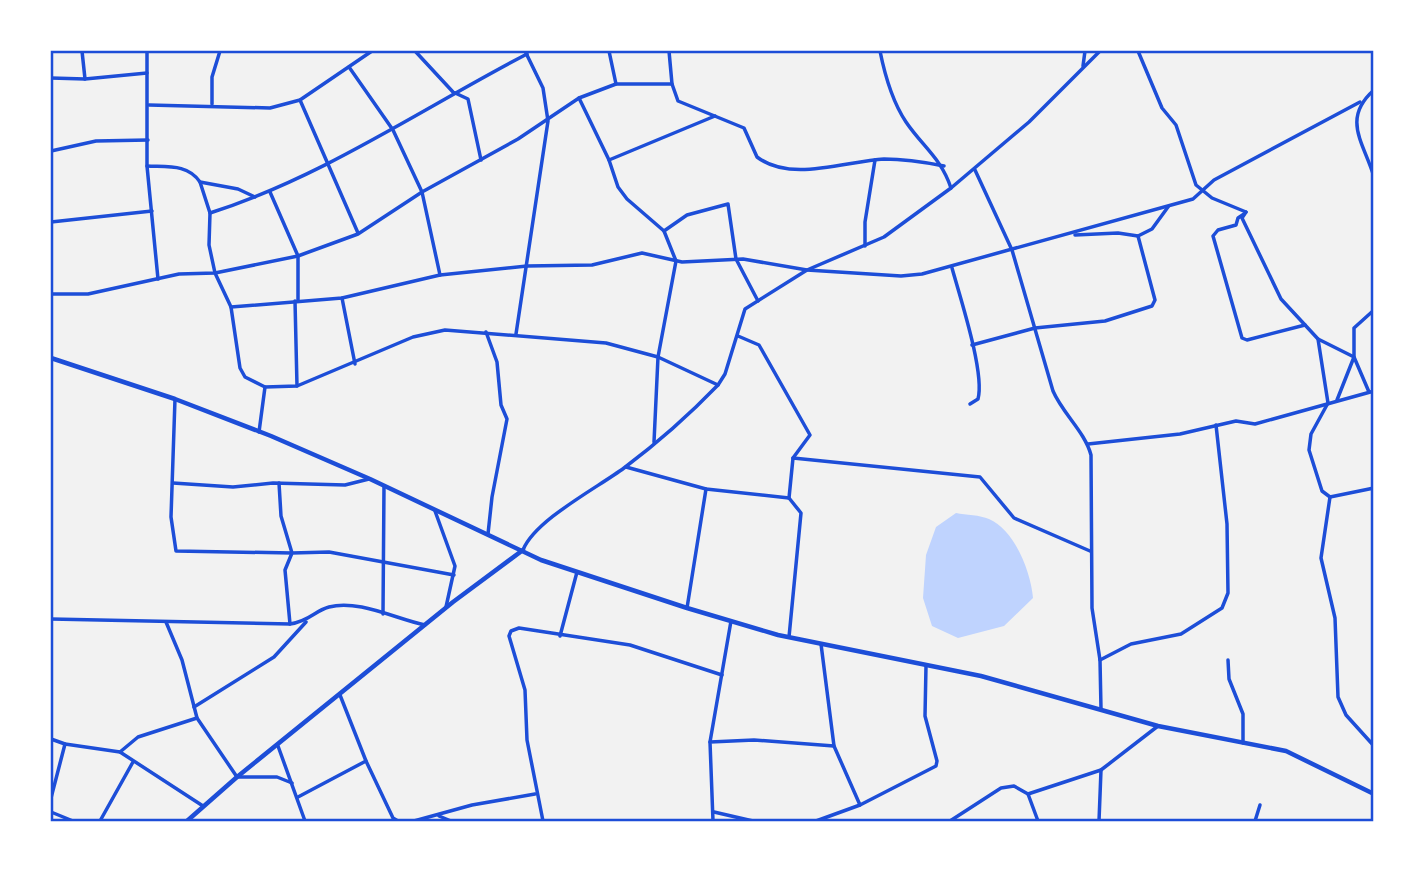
<svg xmlns="http://www.w3.org/2000/svg" width="1425" height="872" font-family="'Roboto Condensed',sans-serif">
	<style>
		.water { fill: #bfd3fe }
		.lines { fill: none; stroke-linecap: round; stroke-linejoin: round }
		.minor { stroke: #1d4ed8; stroke-width: 3.5 }
		.tertiary { stroke: #1d4ed8; stroke-width: 4.5 }
		.neatline { fill: none; stroke: #1d4ed8; stroke-width: 2.5 }
	</style>
	<rect width="100%" height="100%" fill="#f2f2f2"/>
	<path class="water" d="M956,513c10,2 24,2 33,6 26,11 42,54 44,79l-29,28 -46,12 -26,-12 -9,-28 3,-43 10,-28z"/>
	<g class="lines">
		<g class="minor">
			<polyline points="82,51 85,79"/>
			<polyline points="147,51 147,166 158,279"/>
			<polyline points="415,51 453,92 468,99 481,160"/>
			<polyline points="609,51 616,84"/>
			<polyline points="669,51 672,84"/>
			<path d="M880,51c5,25 12,50 26,71 17,25 35,36 45,66"/>
			<polyline points="1138,51 1162,108 1176,125 1196,185 1212,198 1246,212"/>
			<polyline points="1083,66 1085,51"/>
			<polyline points="349,67 393,130 422,192 440,275"/>
			<polyline points="51,78 85,79 147,73"/>
			<path d="M1374,90c-33,29 -10,53 0,87"/>
			<polyline points="579,98 609,160 618,187 627,199 664,231 676,261 658,357 654,442"/>
			<polyline points="300,100 358,233"/>
			<polyline points="212,104 212,77 220,51"/>
			<polyline points="149,105 270,108 300,100 372,51"/>
			<polyline points="51,151 96,141 148,140"/>
			<polyline points="609,160 715,116"/>
			<path d="M147,166c21,1 41,-2 53,16l38,7 17,8"/>
			<path d="M975,170l37,80 41,141c10,23 32,41 38,64l1,153 8,52 1,49"/>
			<polyline points="200,182 210,213 209,245 215,273 231,307 240,368 245,377 265,387 259,432"/>
			<polyline points="270,192 298,256 298,301"/>
			<polyline points="1246,212 1242,218 1281,299 1318,339 1328,403 1311,434 1309,450 1322,491 1330,497 1321,558 1335,618 1338,697 1346,715 1374,746"/>
			<path d="M210,213c113,-36 213,-105 317,-159"/>
			<polyline points="1244,214 1238,218 1236,225 1218,230 1213,236 1242,338 1247,340 1305,325"/>
			<polyline points="51,222 152,211"/>
			<polyline points="664,231 687,215 728,204 736,259 758,301"/>
			<polyline points="1075,235 1118,233 1138,236"/>
			<polyline points="865,246 865,222 875,160"/>
			<path d="M952,268c8,29 33,105 26,131l-8,5"/>
			<path d="M51,294h37l91,-20 36,-1 83,-17 60,-22 64,-42 96,-53 61,-41 37,-14h56l6,17 66,27 13,29c34,26 89,4 127,2 20,0 40,3 60,7"/>
			<polyline points="342,298 355,364"/>
			<polyline points="295,301 297,386"/>
			<polyline points="231,307 342,298 440,275 527,266 592,265 642,253 682,262 743,259 807,270 901,276 922,274 1193,199 1214,180 1360,102"/>
			<polyline points="486,332 497,362 501,405 507,419 492,497 488,534"/>
			<polyline points="516,334 548,121 543,88 525,51"/>
			<polyline points="738,336 759,345 810,435 793,458"/>
			<polyline points="1318,339 1354,357 1369,392"/>
			<polyline points="972,345 1035,328 1105,321 1152,306 1155,300 1138,236 1152,229 1168,207"/>
			<polyline points="265,387 297,386 413,337 445,330 606,343 658,357 718,385"/>
			<polyline points="175,399 171,517 176,551 292,553 281,516 279,483"/>
			<polyline points="1337,400 1354,357 1354,328 1374,310"/>
			<polyline points="1088,444 1180,434 1236,421 1255,424 1374,391"/>
			<polyline points="626,467 706,489 789,498 801,513 789,637"/>
			<polyline points="173,483 233,487 273,483 345,485 369,479"/>
			<polyline points="1330,497 1374,488"/>
			<polyline points="789,498 793,458 980,477 1014,518 1090,551"/>
			<polyline points="435,511 455,566 446,607"/>
			<path d="M523,550c12,-30 74,-62 101,-82 32,-24 66,-54 94,-83l7,-11 20,-65 62,-39 77,-33 67,-49 78,-66 71,-71"/>
			<polyline points="687,608 706,489"/>
			<polyline points="383,614 384,486"/>
			<path d="M51,619l239,5c20,-3 24,-13 39,-17 29,-8 67,12 96,18"/>
			<polyline points="166,622 182,660 197,718 237,777 277,777 292,783"/>
			<polyline points="290,624 285,570 292,553 329,552 454,575"/>
			<polyline points="560,636 577,572"/>
			<polyline points="821,644 834,746 860,805"/>
			<polyline points="1100,660 1131,644 1181,634 1222,608 1228,593 1227,524 1216,425"/>
			<polyline points="1228,660 1229,679 1243,714 1243,743"/>
			<polyline points="340,695 366,761 393,818 398,821"/>
			<polyline points="194,707 274,657 306,622"/>
			<polyline points="51,739 65,744 120,752 203,806"/>
			<polyline points="710,742 731,621"/>
			<polyline points="278,746 305,821"/>
			<polyline points="120,752 138,737 197,718"/>
			<polyline points="1028,794 1038,821"/>
			<polyline points="298,797 366,761"/>
			<polyline points="51,798 65,744"/>
			<polyline points="51,812 73,821"/>
			<polyline points="714,812 753,821"/>
			<polyline points="439,816 451,821"/>
			<polyline points="100,821 133,762"/>
			<polyline points="414,821 472,805 535,794"/>
			<polyline points="543,821 527,740 525,690 509,636 511,631 519,628 630,645 722,675"/>
			<polyline points="713,821 710,742 754,740 834,746"/>
			<polyline points="816,821 860,805 936,766 937,761 925,716 926,666"/>
			<polyline points="950,821 1001,788 1014,786 1028,794 1101,770 1158,726"/>
			<polyline points="1099,821 1101,770"/>
			<polyline points="1255,821 1260,805"/>
		</g>
		<g class="tertiary">
			<polyline points="51,358 175,399 271,436 370,479 541,560 687,608 778,635 981,676 1158,726 1286,751 1374,794"/>
			<polyline points="187,821 237,777 453,602 523,550"/>
		</g>
	</g>
	<rect width="1425" height="872" fill="none" stroke="#ffffff" stroke-width="105"/>
	<rect x="52" y="52" width="1320" height="768" class="neatline"/>
</svg>
